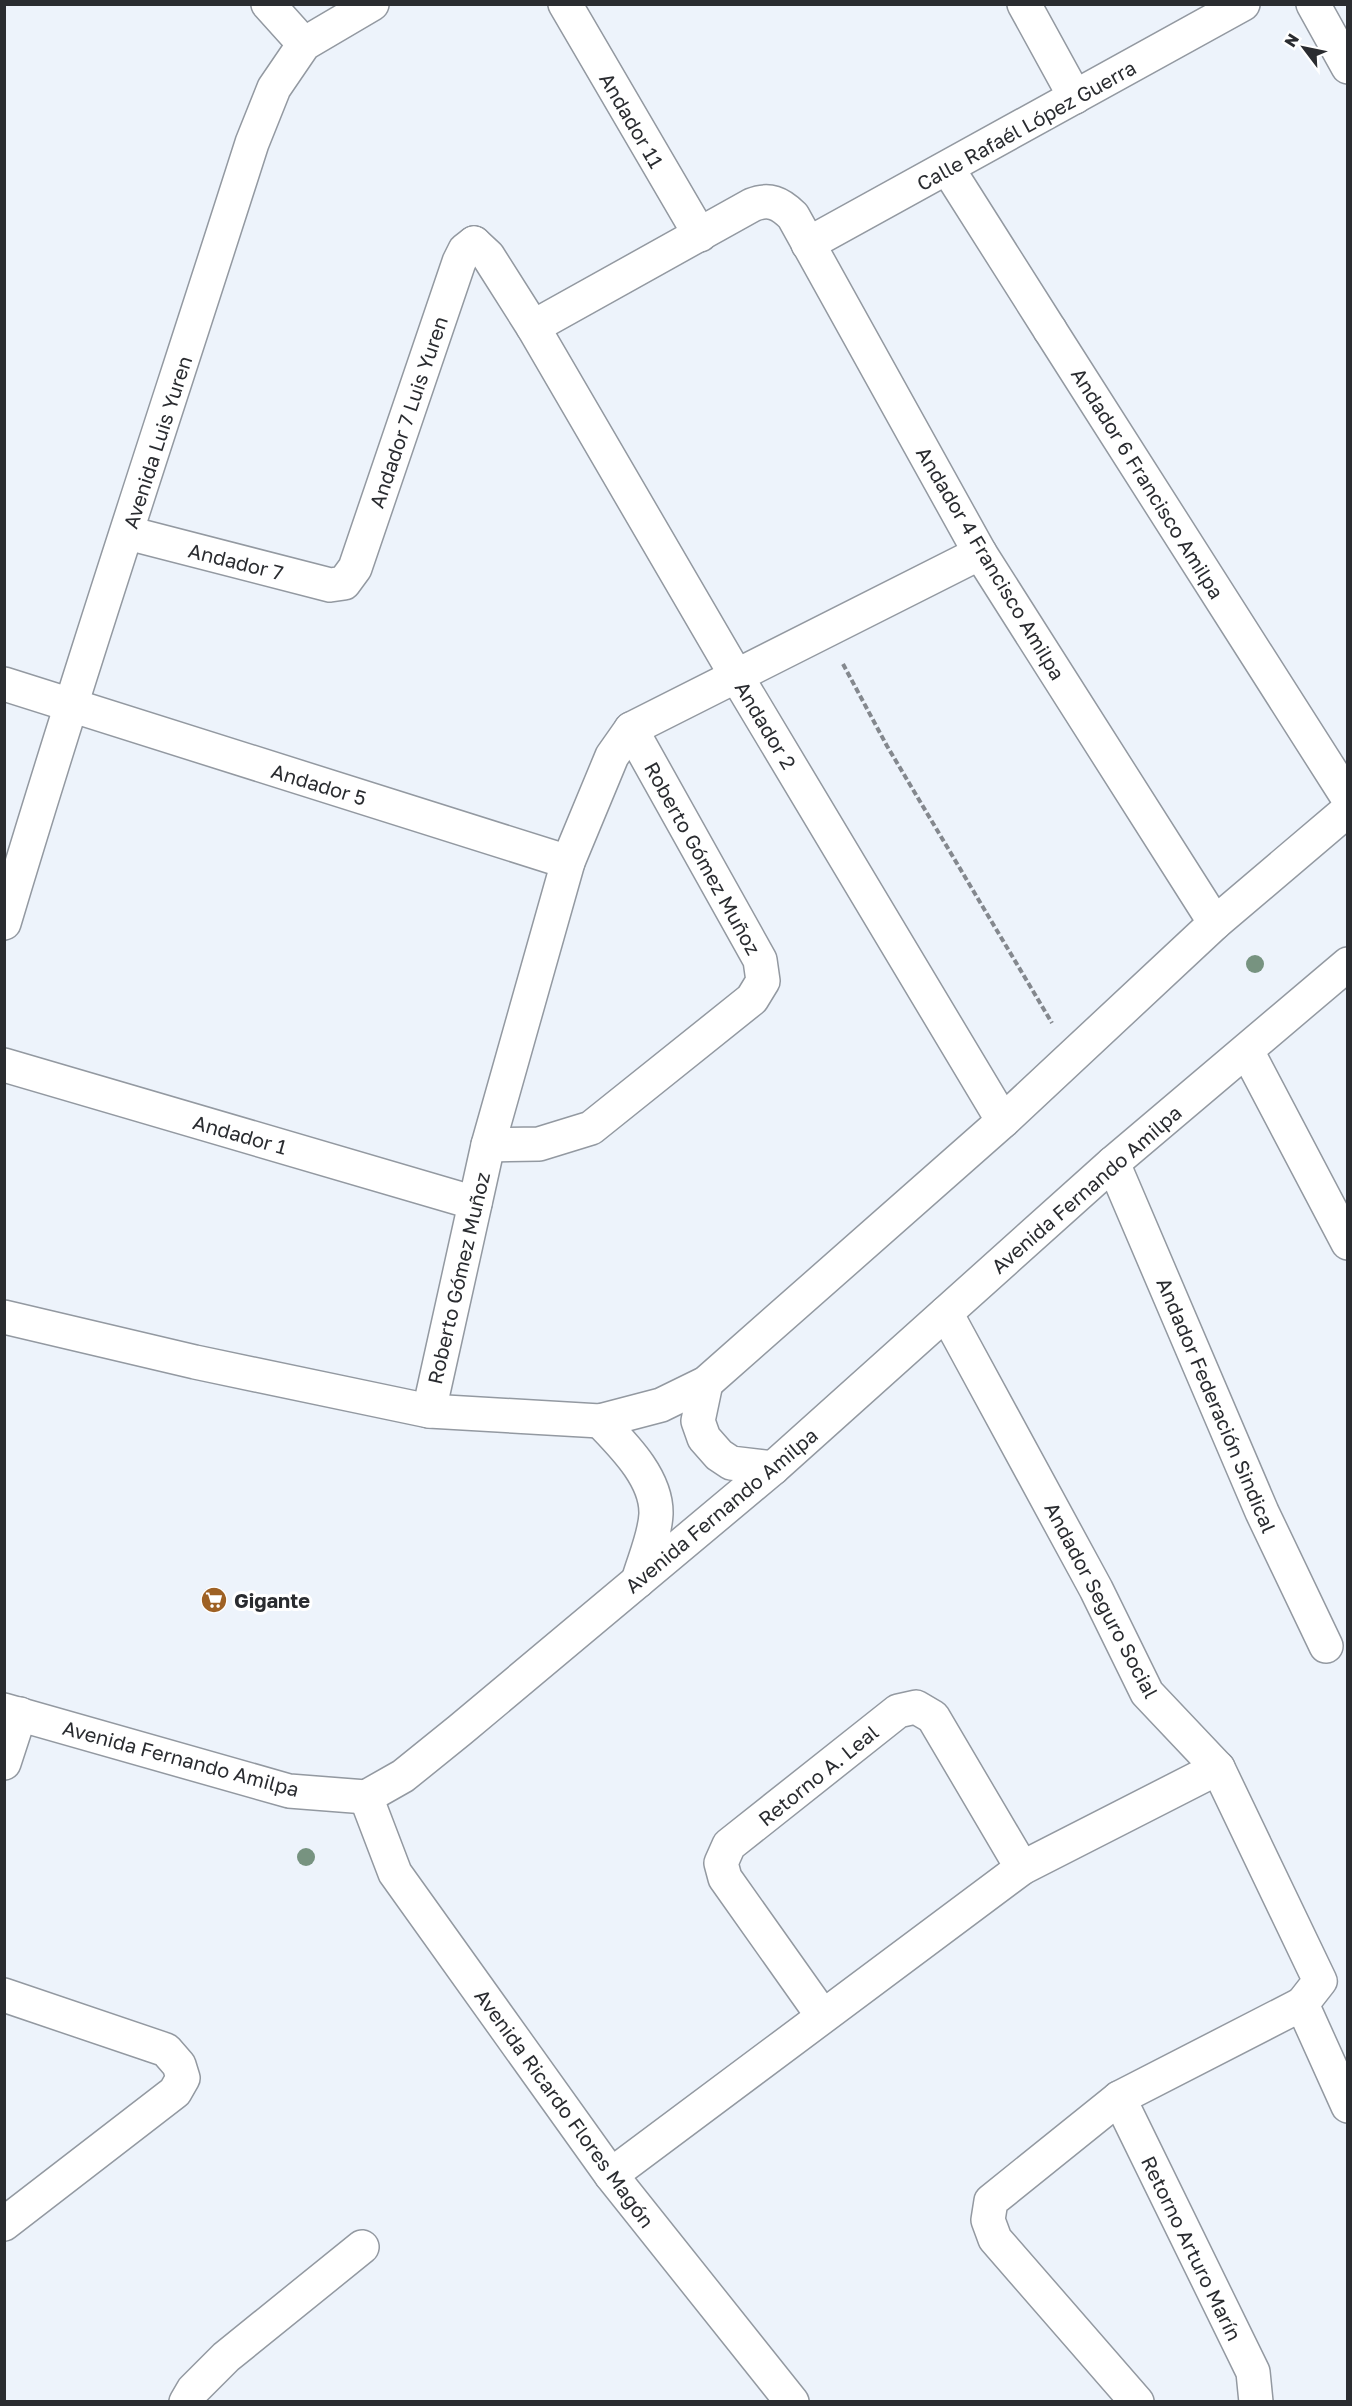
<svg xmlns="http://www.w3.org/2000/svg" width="1352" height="2406" font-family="'Golos Text',sans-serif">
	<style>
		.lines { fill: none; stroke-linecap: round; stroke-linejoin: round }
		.pedestrian-casing { stroke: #9399a1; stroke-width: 36 }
		.minor-casing { stroke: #9399a1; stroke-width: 36 }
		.tertiary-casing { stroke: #9399a1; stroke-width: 36 }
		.path { stroke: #84888e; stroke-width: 4; stroke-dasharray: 6 3; stroke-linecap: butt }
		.pedestrian { stroke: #fff; stroke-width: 33 }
		.minor { stroke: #fff; stroke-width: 33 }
		.tertiary { stroke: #fff; stroke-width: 33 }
		.tree { fill: #779380 }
		.labels { text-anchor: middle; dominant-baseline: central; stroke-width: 6; stroke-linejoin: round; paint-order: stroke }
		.street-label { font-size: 20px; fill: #2a2c30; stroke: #fff }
		.poi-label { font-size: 20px; font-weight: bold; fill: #2a2c30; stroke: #fff; text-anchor: start }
	</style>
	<rect width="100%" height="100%" fill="#edf3fb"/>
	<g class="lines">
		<g class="pedestrian-casing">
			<g id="pedestrian">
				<polyline points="565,4 700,235"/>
				<polyline points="1313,4 1348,67"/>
				<polyline points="1050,330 1348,798"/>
				<polyline points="128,533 330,585 344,583 355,568 459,262 465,250 474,243"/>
				<polyline points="980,553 1215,923"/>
				<polyline points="737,677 1003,1121"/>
				<polyline points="4,684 568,862"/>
				<polyline points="4,1065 475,1203"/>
				<polyline points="946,1313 1096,1589 1147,1693 1218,1768 1320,1981 1302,2004 1348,2106"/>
				<polyline points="186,2402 193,2390 226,2357 362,2247"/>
			</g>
		</g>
		<g class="minor-casing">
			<g id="minor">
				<polyline points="268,4 304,44"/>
				<polyline points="1024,4 1075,97"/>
				<polyline points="948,169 1050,330"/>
				<polyline points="474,243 488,256 533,327 737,677"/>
				<polyline points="808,244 1243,4"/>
				<path d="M4,923c78,-261 165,-520 248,-780l22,-55 30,-44 68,-40"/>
				<polyline points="1247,1051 1348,1243"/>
				<polyline points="488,1145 539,1144 591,1128 752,999 763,981 760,960 631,729"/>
				<polyline points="1113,1163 1262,1512 1326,1646"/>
				<path d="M429,1411l59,-266 80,-283 44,-106 19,-27 349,-176 -187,-337c-13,-13 -24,-18 -41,-11l-219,122"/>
				<polyline points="4,1763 20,1714"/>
				<polyline points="4,1995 166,2050 179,2065 183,2078 175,2092 4,2224"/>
				<polyline points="822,2015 725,1878 721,1863 729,1845 898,1711 916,1707 933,1717 1022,1868"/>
				<polyline points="1119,2098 1253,2372 1256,2402"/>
				<polyline points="611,2175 1022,1868 1218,1768"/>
				<polyline points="1137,2402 995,2239 988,2220 991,2201 1119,2098 1302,2004"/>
			</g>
		</g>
		<g class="tertiary-casing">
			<g id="tertiary">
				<polyline points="4,1317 195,1362 429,1411 600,1421 661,1405 706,1383 1003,1121 1215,923 1348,810"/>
				<polyline points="706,1383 698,1421 704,1438 719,1455 731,1463 773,1468"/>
				<path d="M600,1421c23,24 57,57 56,93 -1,22 -12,46 -18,67"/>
				<polyline points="4,1710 289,1791 366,1797 403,1776 460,1730 773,1468 1113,1163 1348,964"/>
				<polyline points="366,1797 395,1873 611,2175 792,2402"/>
			</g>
		</g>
		<polyline class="path" points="843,664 887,746 1052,1023"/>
		<use href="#pedestrian" class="pedestrian"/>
		<use href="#minor" class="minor"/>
		<use href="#tertiary" class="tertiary"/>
	</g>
	<g class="tree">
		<circle cx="1255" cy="964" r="9"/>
		<circle cx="306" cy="1857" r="9"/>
	</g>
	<defs>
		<g id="supermarket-disc" transform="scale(1.35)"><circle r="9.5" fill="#9e6124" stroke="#fff"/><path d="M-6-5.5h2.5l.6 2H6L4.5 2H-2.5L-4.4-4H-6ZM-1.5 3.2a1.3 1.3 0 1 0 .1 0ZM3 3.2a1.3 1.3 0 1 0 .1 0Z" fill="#fff"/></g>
	</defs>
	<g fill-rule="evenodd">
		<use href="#supermarket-disc" x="214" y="1600"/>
	</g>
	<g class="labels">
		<g class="street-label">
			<text transform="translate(632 120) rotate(60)">Andador 11</text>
			<text transform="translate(1026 125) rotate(-29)">Calle Rafaél López Guerra</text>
			<text transform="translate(408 412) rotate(-71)">Andador 7 Luis Yuren</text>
			<text transform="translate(157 442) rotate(-72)">Avenida Luis Yuren</text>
			<text transform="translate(1148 483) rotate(58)">Andador 6 Francisco Amilpa</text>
			<text transform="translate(236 561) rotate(14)">Andador 7</text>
			<text transform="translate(991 563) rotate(59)">Andador 4 Francisco Amilpa</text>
			<text transform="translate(766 725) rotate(59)">Andador 2</text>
			<text transform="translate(319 784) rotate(17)">Andador 5</text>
			<text transform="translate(703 858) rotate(61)">Roberto Gómez Muñoz</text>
			<text transform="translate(240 1134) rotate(16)">Andador 1</text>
			<text transform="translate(1086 1189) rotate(-41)">Avenida Fernando Amilpa</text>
			<text transform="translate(458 1278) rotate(-77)">Roberto Gómez Muñoz</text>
			<text transform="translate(1217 1405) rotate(67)">Andador Federación Sindical</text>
			<text transform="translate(721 1510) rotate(-40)">Avenida Fernando Amilpa</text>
			<text transform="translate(1102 1600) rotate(62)">Andador Seguro Social</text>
			<text transform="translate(181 1758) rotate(15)">Avenida Fernando Amilpa</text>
			<text transform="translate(818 1775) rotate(-39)">Retorno A. Leal</text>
			<text transform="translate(565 2108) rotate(54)">Avenida Ricardo Flores Magón</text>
			<text transform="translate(1192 2248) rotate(64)">Retorno Arturo Marín</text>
		</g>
		<g class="poi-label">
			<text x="234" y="1600">Gigante</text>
		</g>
	</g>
	<rect width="1352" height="2406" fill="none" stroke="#2a2c30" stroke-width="12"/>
	<g transform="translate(1304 48) rotate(302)" stroke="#ffffff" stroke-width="4.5" paint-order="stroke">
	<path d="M0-4.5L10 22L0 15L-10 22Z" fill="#2a2c30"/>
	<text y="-9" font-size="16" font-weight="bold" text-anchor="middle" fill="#2a2c30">N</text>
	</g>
</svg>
